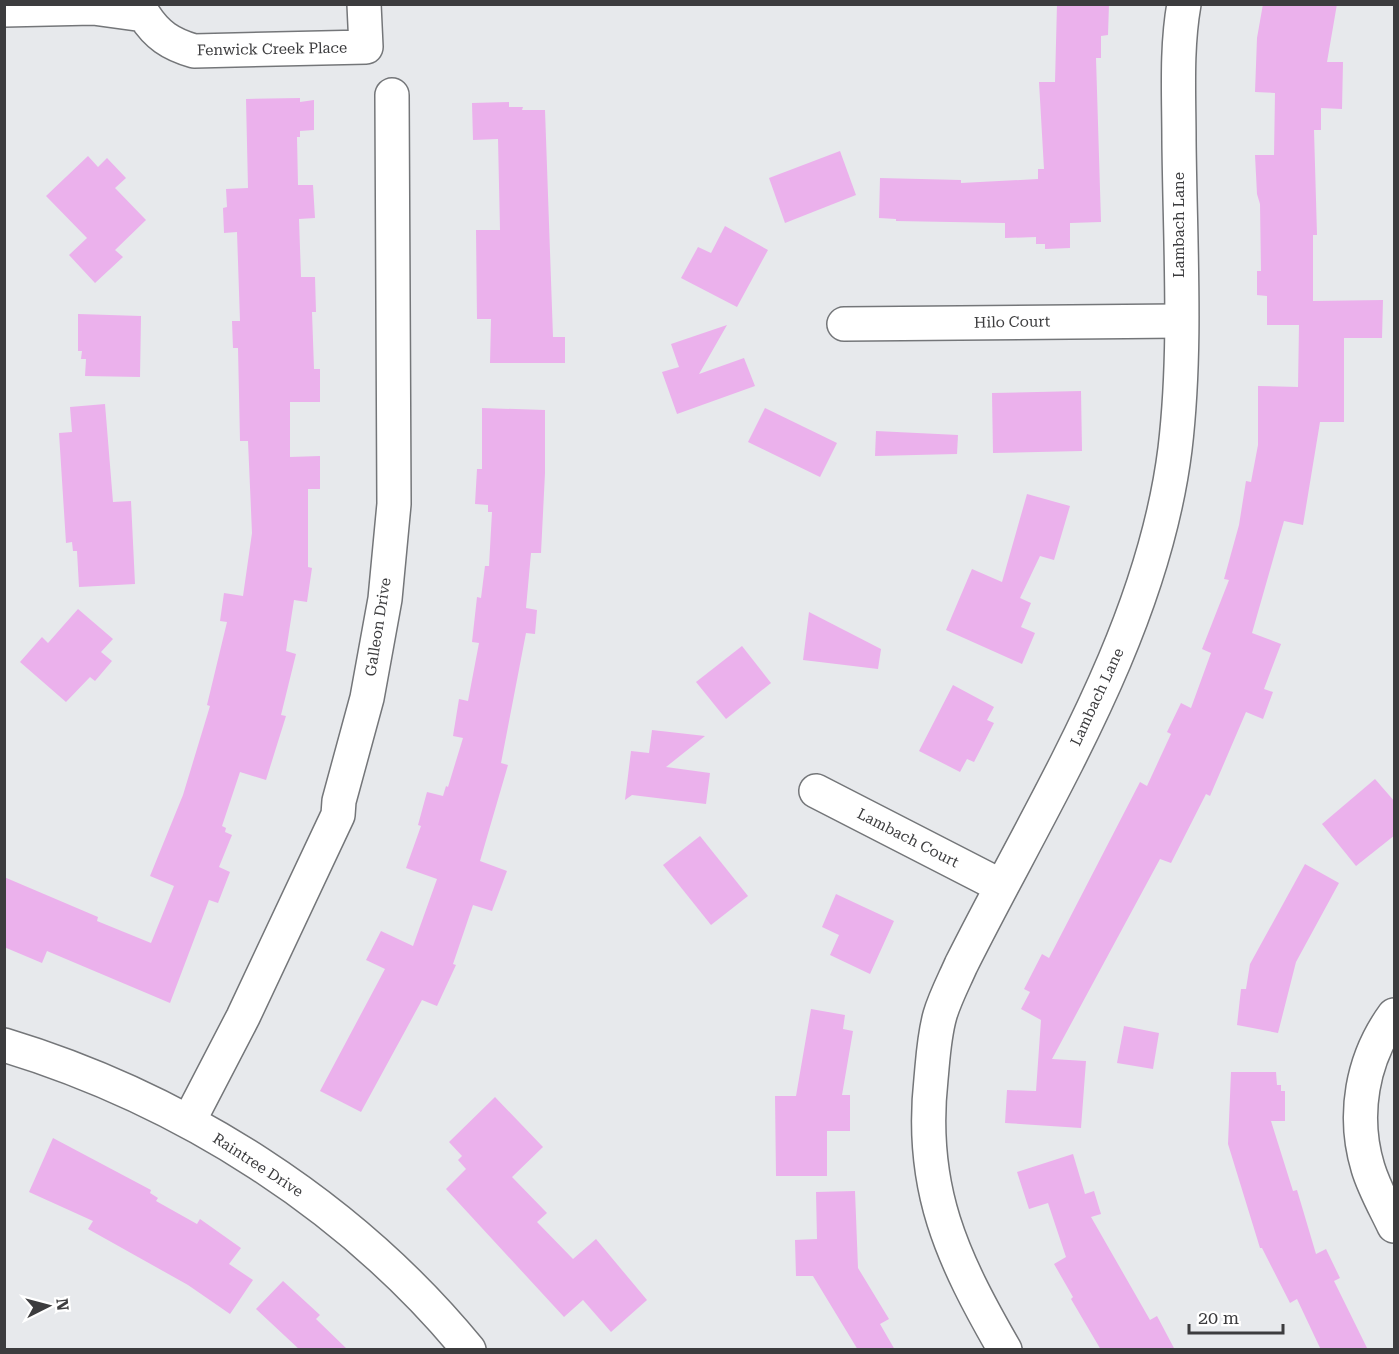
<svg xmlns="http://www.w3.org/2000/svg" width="1399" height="1354" font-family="'Roboto Serif',serif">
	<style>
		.building { fill: #ebb1ec }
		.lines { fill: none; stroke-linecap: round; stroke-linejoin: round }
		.street-casing { stroke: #747679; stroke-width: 36 }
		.street { stroke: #fff; stroke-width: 33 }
		.labels { text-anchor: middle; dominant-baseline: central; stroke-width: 4.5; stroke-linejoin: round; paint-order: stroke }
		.street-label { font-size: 15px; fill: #3c3c3e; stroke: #fff }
	</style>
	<rect width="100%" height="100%" fill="#e7e9ec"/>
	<g class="building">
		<polygon points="1057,4 1109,4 1108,35 1101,36 1101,58 1096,58 1101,222 1070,223 1070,248 1045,249 1045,244 1036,244 1036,237 1005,238 1005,223 896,221 896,219 879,218 880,178 961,180 961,183 1038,179 1038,169 1044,169 1039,82 1055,82"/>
		<polygon points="1263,4 1337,4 1327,62 1343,62 1342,109 1321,108 1321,130 1314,130 1317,235 1313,235 1313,301 1383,300 1382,338 1344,338 1344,422 1320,422 1303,525 1284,521 1252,633 1281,644 1264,689 1273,692 1263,719 1246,712 1210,796 1206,794 1171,863 1160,859 1052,1059 1086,1061 1081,1128 1005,1123 1007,1090 1036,1091 1041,1020 1021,1009 1030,992 1024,989 1042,954 1049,958 1140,782 1147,786 1171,734 1167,732 1181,703 1191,708 1211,653 1202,649 1229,580 1224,579 1239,525 1246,481 1251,482 1258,445 1258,386 1298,387 1299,325 1267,325 1267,296 1257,295 1257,271 1261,271 1260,204 1257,194 1255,155 1274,155 1275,93 1255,92 1257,38"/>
		<polygon points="300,98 300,102 314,100 314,130 300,131 300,137 297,137 298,185 313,185 315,218 299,219 301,277 315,277 316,312 312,312 314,369 320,369 320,402 290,402 290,457 320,456 320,489 308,489 308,567 312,568 307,602 294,600 286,651 296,654 281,715 286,716 266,780 240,772 222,826 226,828 225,832 232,835 219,867 230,872 218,903 209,900 170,1003 47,951 42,963 4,947 4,877 98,917 97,921 151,943 174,886 150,876 183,795 210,706 207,705 227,622 220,621 224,593 243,596 252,533 248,441 240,441 238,348 233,348 232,321 240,321 237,232 224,233 223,208 227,207 226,189 248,188 246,99"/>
		<polygon points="509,102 509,107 523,107 522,110 545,110 553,337 565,337 565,363 490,363 491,319 477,319 476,230 500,230 498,139 473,140 472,103"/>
		<polygon points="840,151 856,195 785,223 769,178"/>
		<polygon points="88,156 98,167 107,158 126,178 115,188 146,220 115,250 123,257 95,283 69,255 87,238 46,196"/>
		<polygon points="725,226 768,250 737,307 681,278 698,247 711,253"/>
		<polygon points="78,314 141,316 140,377 85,376 86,359 81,359 82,351 78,351"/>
		<polygon points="727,325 699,374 744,358 755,386 677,414 662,372 679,367 671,344"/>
		<polygon points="1081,391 1082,451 993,453 992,393"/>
		<polygon points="105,404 113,502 131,501 135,584 79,587 77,551 73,551 72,542 66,543 59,433 72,432 70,407"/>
		<polygon points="482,408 545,410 545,473 541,553 531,553 526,608 537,610 535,634 526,633 501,763 508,765 480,861 507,871 492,911 473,905 453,964 456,965 437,1006 422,1000 361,1112 320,1091 385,969 366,960 381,931 413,946 437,879 406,868 421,826 418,825 427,792 443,796 446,786 448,787 463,738 453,736 459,699 468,701 479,643 472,642 477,597 481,598 485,566 489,566 492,512 488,512 488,505 475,504 477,469 482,469"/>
		<polygon points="765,408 837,443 820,477 748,442"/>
		<polygon points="876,431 958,435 957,454 875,456"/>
		<polygon points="1027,494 1070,506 1054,560 1040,556 1020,598 1031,603 1021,627 1035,633 1022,664 946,630 972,569 1002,582"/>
		<polygon points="78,609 113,639 101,652 112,661 95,681 90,677 66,702 20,662 42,637 48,643"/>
		<polygon points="809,612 881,649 878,669 803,660"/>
		<polygon points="742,646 771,683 726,719 696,682"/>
		<polygon points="953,685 994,707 987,720 994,723 974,762 967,759 960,772 919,751"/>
		<polygon points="652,730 705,736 666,767 710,773 706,804 632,795 625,800 631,751 649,753"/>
		<polygon points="1375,779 1395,802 1395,835 1356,866 1322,824"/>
		<polygon points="700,836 748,896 711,925 663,865"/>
		<polygon points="1305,864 1339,883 1296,962 1278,1033 1237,1025 1241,989 1246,989 1250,964"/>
		<polygon points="836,894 894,921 870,974 830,955 839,935 822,927"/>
		<polygon points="811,1009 845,1015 843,1029 853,1031 842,1095 850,1095 850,1131 827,1131 827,1176 776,1176 775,1096 796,1096"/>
		<polygon points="1124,1026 1159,1033 1153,1069 1117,1063"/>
		<polygon points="1231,1072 1276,1072 1277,1085 1281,1085 1281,1091 1285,1091 1285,1121 1271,1121 1293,1191 1297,1190 1316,1254 1326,1249 1340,1278 1334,1281 1368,1350 1321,1350 1297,1299 1290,1303 1262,1248 1260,1248 1228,1144"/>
		<polygon points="495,1097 543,1147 512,1177 547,1213 537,1222 573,1259 596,1239 647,1300 611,1332 583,1300 564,1317 446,1189 466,1169 458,1160 462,1156 449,1142"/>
		<polygon points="53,1138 151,1190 150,1193 158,1198 156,1201 197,1224 200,1219 241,1248 229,1264 253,1280 230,1314 188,1285 88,1229 93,1221 29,1192"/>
		<polygon points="1073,1154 1085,1194 1094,1191 1101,1214 1091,1217 1150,1320 1157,1316 1175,1350 1101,1350 1071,1299 1073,1297 1054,1264 1066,1257 1048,1203 1029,1209 1017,1172"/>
		<polygon points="855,1191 858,1268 889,1319 880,1324 895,1350 858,1350 813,1276 796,1276 795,1240 817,1239 816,1192"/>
		<polygon points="283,1281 320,1315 316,1319 348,1350 300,1350 256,1309"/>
	</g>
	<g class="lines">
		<g class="street-casing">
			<g id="street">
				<path d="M4,10l89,-2 51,7c13,20 26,29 50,36l172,-4 -2,-43"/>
				<polyline points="844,324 1180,321"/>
				<polyline points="816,791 1001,886"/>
				<path d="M1394,1015c-32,44 -42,100 -26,153 6,20 17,39 26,58"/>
				<path d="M4,1045c178,54 346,160 465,305"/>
				<polyline points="189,1121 243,1017 338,815 339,801 367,698 385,599 394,504 392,95"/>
				<path d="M1005,1350c-53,-92 -86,-162 -74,-271 2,-21 3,-43 9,-64 5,-17 14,-34 21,-50 82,-164 191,-331 214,-516 12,-101 5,-206 4,-308 0,-45 -3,-92 5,-137"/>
			</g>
		</g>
		<use href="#street" class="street"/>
	</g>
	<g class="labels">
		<g class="street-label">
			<text transform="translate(272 49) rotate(-1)">Fenwick Creek Place</text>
			<text transform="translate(1179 225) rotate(-90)">Lambach Lane</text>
			<text transform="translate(1012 322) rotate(-1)">Hilo Court</text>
			<text transform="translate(378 627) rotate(-81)">Galleon Drive</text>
			<text transform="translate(1097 697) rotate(-65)">Lambach Lane</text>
			<text transform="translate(908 838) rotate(27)">Lambach Court</text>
			<text transform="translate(258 1165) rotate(33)">Raintree Drive</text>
		</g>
	</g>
	<rect width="1399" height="1354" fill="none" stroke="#3c3c3e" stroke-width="12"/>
	<g transform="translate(48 1306) rotate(84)" stroke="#ffffff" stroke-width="4.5" paint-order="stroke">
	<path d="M0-4.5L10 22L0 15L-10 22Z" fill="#3c3c3e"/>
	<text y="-9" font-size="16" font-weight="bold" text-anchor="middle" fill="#3c3c3e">N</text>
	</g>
	<path d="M1189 1324v9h94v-9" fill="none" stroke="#3c3c3e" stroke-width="3"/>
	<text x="1198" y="1324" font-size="18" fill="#3c3c3e" stroke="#ffffff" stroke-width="4.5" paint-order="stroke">20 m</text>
</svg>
